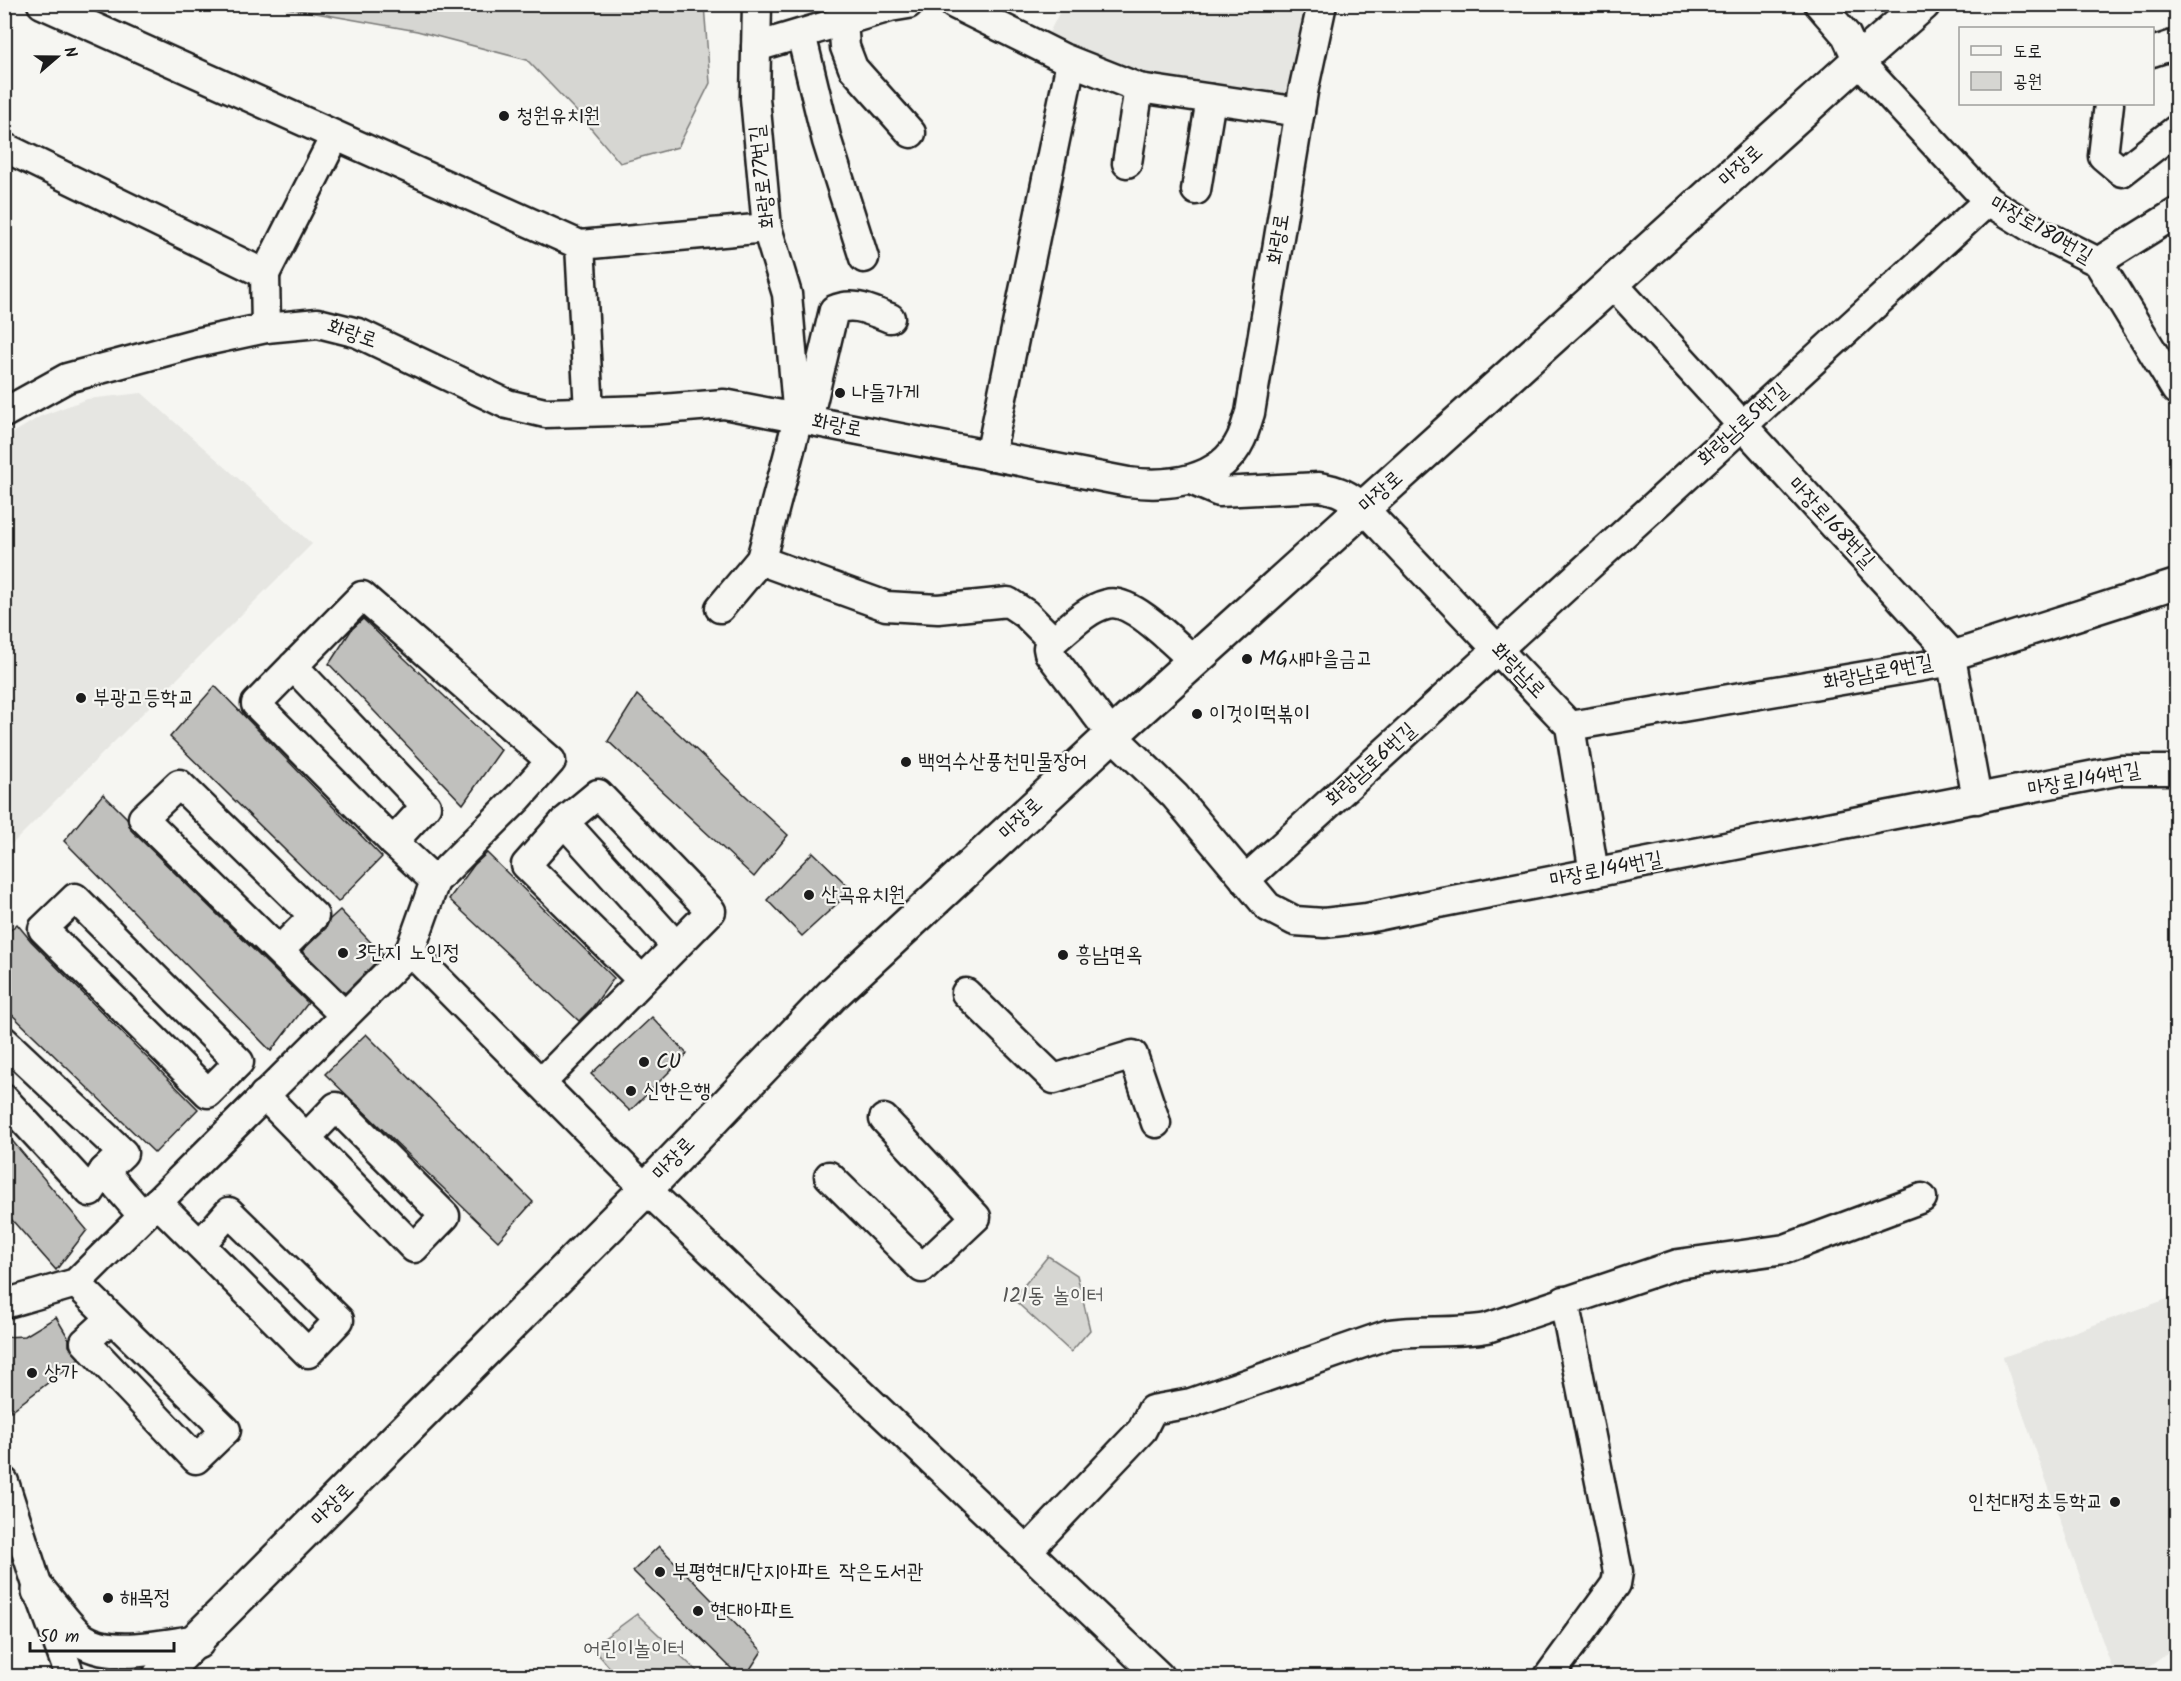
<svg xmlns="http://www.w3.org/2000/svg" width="2181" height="1681" font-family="Kalam,'Poor Story',sans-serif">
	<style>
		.built { fill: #e6e6e2 }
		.green { fill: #d6d6d2; stroke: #797977; stroke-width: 1.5 }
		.building { fill: #c0c0bd; stroke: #1c1c1c; stroke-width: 1.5 }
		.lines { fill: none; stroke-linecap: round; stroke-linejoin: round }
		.minor-casing { stroke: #1c1c1c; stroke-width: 33 }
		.major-casing { stroke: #1c1c1c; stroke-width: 38 }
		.minor { stroke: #f6f6f2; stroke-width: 28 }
		.major { stroke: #f6f6f2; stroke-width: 33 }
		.poi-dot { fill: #1c1c1c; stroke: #f6f6f2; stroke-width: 2 }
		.labels { text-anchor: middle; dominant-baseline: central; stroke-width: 4.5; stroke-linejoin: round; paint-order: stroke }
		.poi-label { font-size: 21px; fill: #1c1c1c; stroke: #f6f6f2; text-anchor: start }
		.street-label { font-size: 21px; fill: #1c1c1c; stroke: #f6f6f2 }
		.park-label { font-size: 21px; fill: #545453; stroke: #f6f6f2 }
	</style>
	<rect width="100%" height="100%" fill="#f6f6f2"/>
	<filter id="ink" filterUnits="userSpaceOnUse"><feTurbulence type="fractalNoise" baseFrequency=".0167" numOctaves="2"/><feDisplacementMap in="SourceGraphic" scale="12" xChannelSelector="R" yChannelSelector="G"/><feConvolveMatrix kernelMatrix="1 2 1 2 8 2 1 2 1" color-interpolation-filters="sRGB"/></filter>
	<g filter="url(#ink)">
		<g class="built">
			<polygon points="1063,5 1304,5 1288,96 1137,72 1049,33"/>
			<polygon points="142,393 312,544 5,851 5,438 41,416 87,399"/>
			<polygon points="2176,1296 2176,1647 2141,1673 2112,1668 2003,1357"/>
		</g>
		<g class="green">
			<polygon points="271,5 704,5 710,83 678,147 620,163 577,112 527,60 417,31"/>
			<polygon points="1048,1256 1077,1275 1090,1330 1071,1352 1013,1299"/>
			<polygon points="637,1614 702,1676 617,1676 592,1647"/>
		</g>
		<g class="building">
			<polygon points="363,619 501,750 463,804 329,664 352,629"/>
			<polygon points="215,686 382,857 338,902 170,737"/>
			<polygon points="637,695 788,835 754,877 608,741"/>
			<polygon points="103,794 127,818 131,830 308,1003 271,1051 64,841"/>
			<polygon points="813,852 852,890 802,936 767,900"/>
			<polygon points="487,853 614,978 592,1008 579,1021 449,899 474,865"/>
			<polygon points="340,910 383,955 345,993 302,951 326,928 330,919"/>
			<polygon points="17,924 31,941 198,1109 155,1153 4,1007 4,936"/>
			<polygon points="652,1017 687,1054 630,1111 591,1074"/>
			<polygon points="366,1034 533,1202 498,1241 325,1074"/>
			<polygon points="4,1131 87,1230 56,1270 4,1211"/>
			<polygon points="56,1317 69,1339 69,1346 79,1359 11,1411 4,1389 4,1337 25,1336"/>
			<polygon points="659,1546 762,1651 745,1677 740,1677 633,1571"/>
		</g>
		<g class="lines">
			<g class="minor-casing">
				<g id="minor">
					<polyline points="42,4 580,245 767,228"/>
					<polyline points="757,4 755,98 767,228 787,294 798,419"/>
					<polyline points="954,4 1063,58 1139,88 1300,112"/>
					<polyline points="1819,4 1846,35 1858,61 1988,201 2040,233 2098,262 2176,390"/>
					<polyline points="843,21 845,47 853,68 911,133"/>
					<polyline points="801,34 827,141 864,258"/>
					<polyline points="756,47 890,7 908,4"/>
					<polyline points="2152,52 2176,44"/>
					<polyline points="2109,104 2103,156 2122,172 2176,130"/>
					<polyline points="4,147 265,274 266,328"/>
					<polyline points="1127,163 1139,88"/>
					<polyline points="1196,190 1211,99"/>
					<polyline points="580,245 589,411"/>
					<polyline points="2098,262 2176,213"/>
					<polyline points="265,274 335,136"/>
					<polyline points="1612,283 1950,652 1977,799"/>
					<path d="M4,413l63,-35 129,-35 70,-15 52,-5 40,10 149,71 38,9 105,-3 74,-6 404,78c40,5 93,0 113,-43 4,-8 6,-18 9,-26l53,-321 19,-88"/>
					<polyline points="990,456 1071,62"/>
					<path d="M1191,480l28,12 100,-5c19,3 30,8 44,21l207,218 24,147"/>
					<path d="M761,559l37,-140 13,-12 23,-97c20,-9 37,1 56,8"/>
					<path d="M720,608l41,-49 9,5 116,42 52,3 70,-7 18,12 27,27c16,-13 33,-32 54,-37 24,-7 69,41 87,57"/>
					<polyline points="1053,641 1048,648 1049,653 1112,735 1175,796 1268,907 1295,921 1324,923 1367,918 1438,903 2121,770 2176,770"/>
					<polyline points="293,666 426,806 393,842 256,704 362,596 551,761 519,797 435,881 410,951"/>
					<polyline points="1570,726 1936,664 1951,656 2176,584"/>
					<polyline points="564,822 676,946"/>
					<polyline points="393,842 435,881"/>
					<polyline points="1245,880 1988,201"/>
					<polygon points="75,898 239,1062 208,1093 43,929"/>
					<polyline points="279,951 314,916 179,784 143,818 344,1015"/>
					<polyline points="966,993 1054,1079 1133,1055 1156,1123"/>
					<polyline points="4,1041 123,1153 104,1171 90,1192 4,1099"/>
					<polyline points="541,1083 711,911 598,794 564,822 526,865 642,980"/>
					<polyline points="264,1095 414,1248 445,1216 336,1107 306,1138"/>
					<polyline points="104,1171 143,1216"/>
					<polyline points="829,1176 922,1268 976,1217 884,1119"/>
					<polyline points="157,1202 308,1353 339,1320 229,1212 200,1245"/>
					<polyline points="76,1283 226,1430 196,1459 85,1342 111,1318"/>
					<polyline points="4,1304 76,1283 410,951 646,1189 1159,1676"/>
					<polyline points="4,1482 39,1591 70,1676"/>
					<path d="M1027,1551l115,-121 10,-20 39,-7 198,-69c33,-5 65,0 98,-6l191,-64 107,-15 137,-51"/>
					<polyline points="1549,1676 1616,1584 1618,1572 1564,1301"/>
				</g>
			</g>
			<g class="major-casing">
				<g id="major">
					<path d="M39,1591c13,15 25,33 39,46 28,24 86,9 119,5"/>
					<polyline points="160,1676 646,1189 833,994 1112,735 1858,61 1923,4"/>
				</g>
			</g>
			<use href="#minor" class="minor"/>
			<use href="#major" class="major"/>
		</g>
	</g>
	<g class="poi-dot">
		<circle cx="504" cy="116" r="6"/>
		<circle cx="840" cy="393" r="6"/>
		<circle cx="1247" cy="659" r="6"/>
		<circle cx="81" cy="698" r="6"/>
		<circle cx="1197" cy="714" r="6"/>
		<circle cx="906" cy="762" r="6"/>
		<circle cx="809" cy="895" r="6"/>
		<circle cx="343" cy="953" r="6"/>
		<circle cx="1063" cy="955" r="6"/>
		<circle cx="644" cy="1062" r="6"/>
		<circle cx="631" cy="1091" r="6"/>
		<circle cx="32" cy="1373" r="6"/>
		<circle cx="2115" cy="1502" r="6"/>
		<circle cx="660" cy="1572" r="6"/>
		<circle cx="108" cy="1598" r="6"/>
		<circle cx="698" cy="1611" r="6"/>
	</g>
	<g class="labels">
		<g class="poi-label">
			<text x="516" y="116">청원유치원</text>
			<text x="852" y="393">나들가게</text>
			<text x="1259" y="659">MG새마을금고</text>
			<text x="93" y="698">부광고등학교</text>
			<text x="1209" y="714">이것이떡볶이</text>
			<text x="918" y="762">백억수산풍천민물장어</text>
			<text x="821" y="895">산곡유치원</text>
			<text x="355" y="953">3단지 노인정</text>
			<text x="1075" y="955">흥남면옥</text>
			<text x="656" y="1062">CU</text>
			<text x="643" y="1091">신한은행</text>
			<text x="44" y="1373">상가</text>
			<text x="2103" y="1502" text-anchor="end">인천대정초등학교</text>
			<text x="672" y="1572">부평현대1단지아파트 작은도서관</text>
			<text x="120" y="1598">해목정</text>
			<text x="710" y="1611">현대아파트</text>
		</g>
		<g class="street-label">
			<text transform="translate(1741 166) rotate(-42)">마장로</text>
			<text transform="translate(763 177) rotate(-96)">화랑로77번길</text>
			<text transform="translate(2041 230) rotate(30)">마장로180번길</text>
			<text transform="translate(1279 239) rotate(-81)">화랑로</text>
			<text transform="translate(352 334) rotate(19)">화랑로</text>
			<text transform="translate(1743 425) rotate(-42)">화랑남로5번길</text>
			<text transform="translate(837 426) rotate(11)">화랑로</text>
			<text transform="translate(1381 492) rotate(-42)">마장로</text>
			<text transform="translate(1831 523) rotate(47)">마장로168번길</text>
			<text transform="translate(1518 671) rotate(46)">화랑남로</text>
			<text transform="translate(1878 673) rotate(-11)">화랑남로9번길</text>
			<text transform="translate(1371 765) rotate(-42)">화랑남로6번길</text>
			<text transform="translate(2084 780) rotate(-10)">마장로144번길</text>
			<text transform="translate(1021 819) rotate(-43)">마장로</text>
			<text transform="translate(1606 870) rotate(-11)">마장로144번길</text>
			<text transform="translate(674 1159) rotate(-46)">마장로</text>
			<text transform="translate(333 1505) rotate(-45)">마장로</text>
		</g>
		<g class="park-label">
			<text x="1053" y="1296">121동 놀이터</text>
			<text x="634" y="1649">어린이놀이터</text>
		</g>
	</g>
	<rect width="2181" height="1681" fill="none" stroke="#f6f6f2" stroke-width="24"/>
	<rect x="12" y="12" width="2157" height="1657" fill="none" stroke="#1c1c1c" stroke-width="2" filter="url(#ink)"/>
	<rect x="1959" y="27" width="195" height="78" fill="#f6f6f2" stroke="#9f9f9c" stroke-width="1.5"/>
	<rect x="1971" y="46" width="30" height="9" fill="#f6f6f2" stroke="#9f9f9c" stroke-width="1.5"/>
	<text x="2013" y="57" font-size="18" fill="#1c1c1c">도로</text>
	<rect x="1971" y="72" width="30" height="18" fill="#d6d6d2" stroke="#9f9f9c" stroke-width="1.5"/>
	<text x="2013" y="87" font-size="18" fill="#1c1c1c">공원</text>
	<g transform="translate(57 57) rotate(70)" stroke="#f6f6f2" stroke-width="4.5" paint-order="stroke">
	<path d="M0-4.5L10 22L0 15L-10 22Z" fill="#1c1c1c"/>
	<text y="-9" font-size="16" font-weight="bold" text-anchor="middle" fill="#1c1c1c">N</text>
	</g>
	<path d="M30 1642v9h144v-9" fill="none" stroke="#1c1c1c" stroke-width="3"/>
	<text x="39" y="1642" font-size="18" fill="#1c1c1c" stroke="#f6f6f2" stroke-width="4.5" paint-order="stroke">50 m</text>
</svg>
